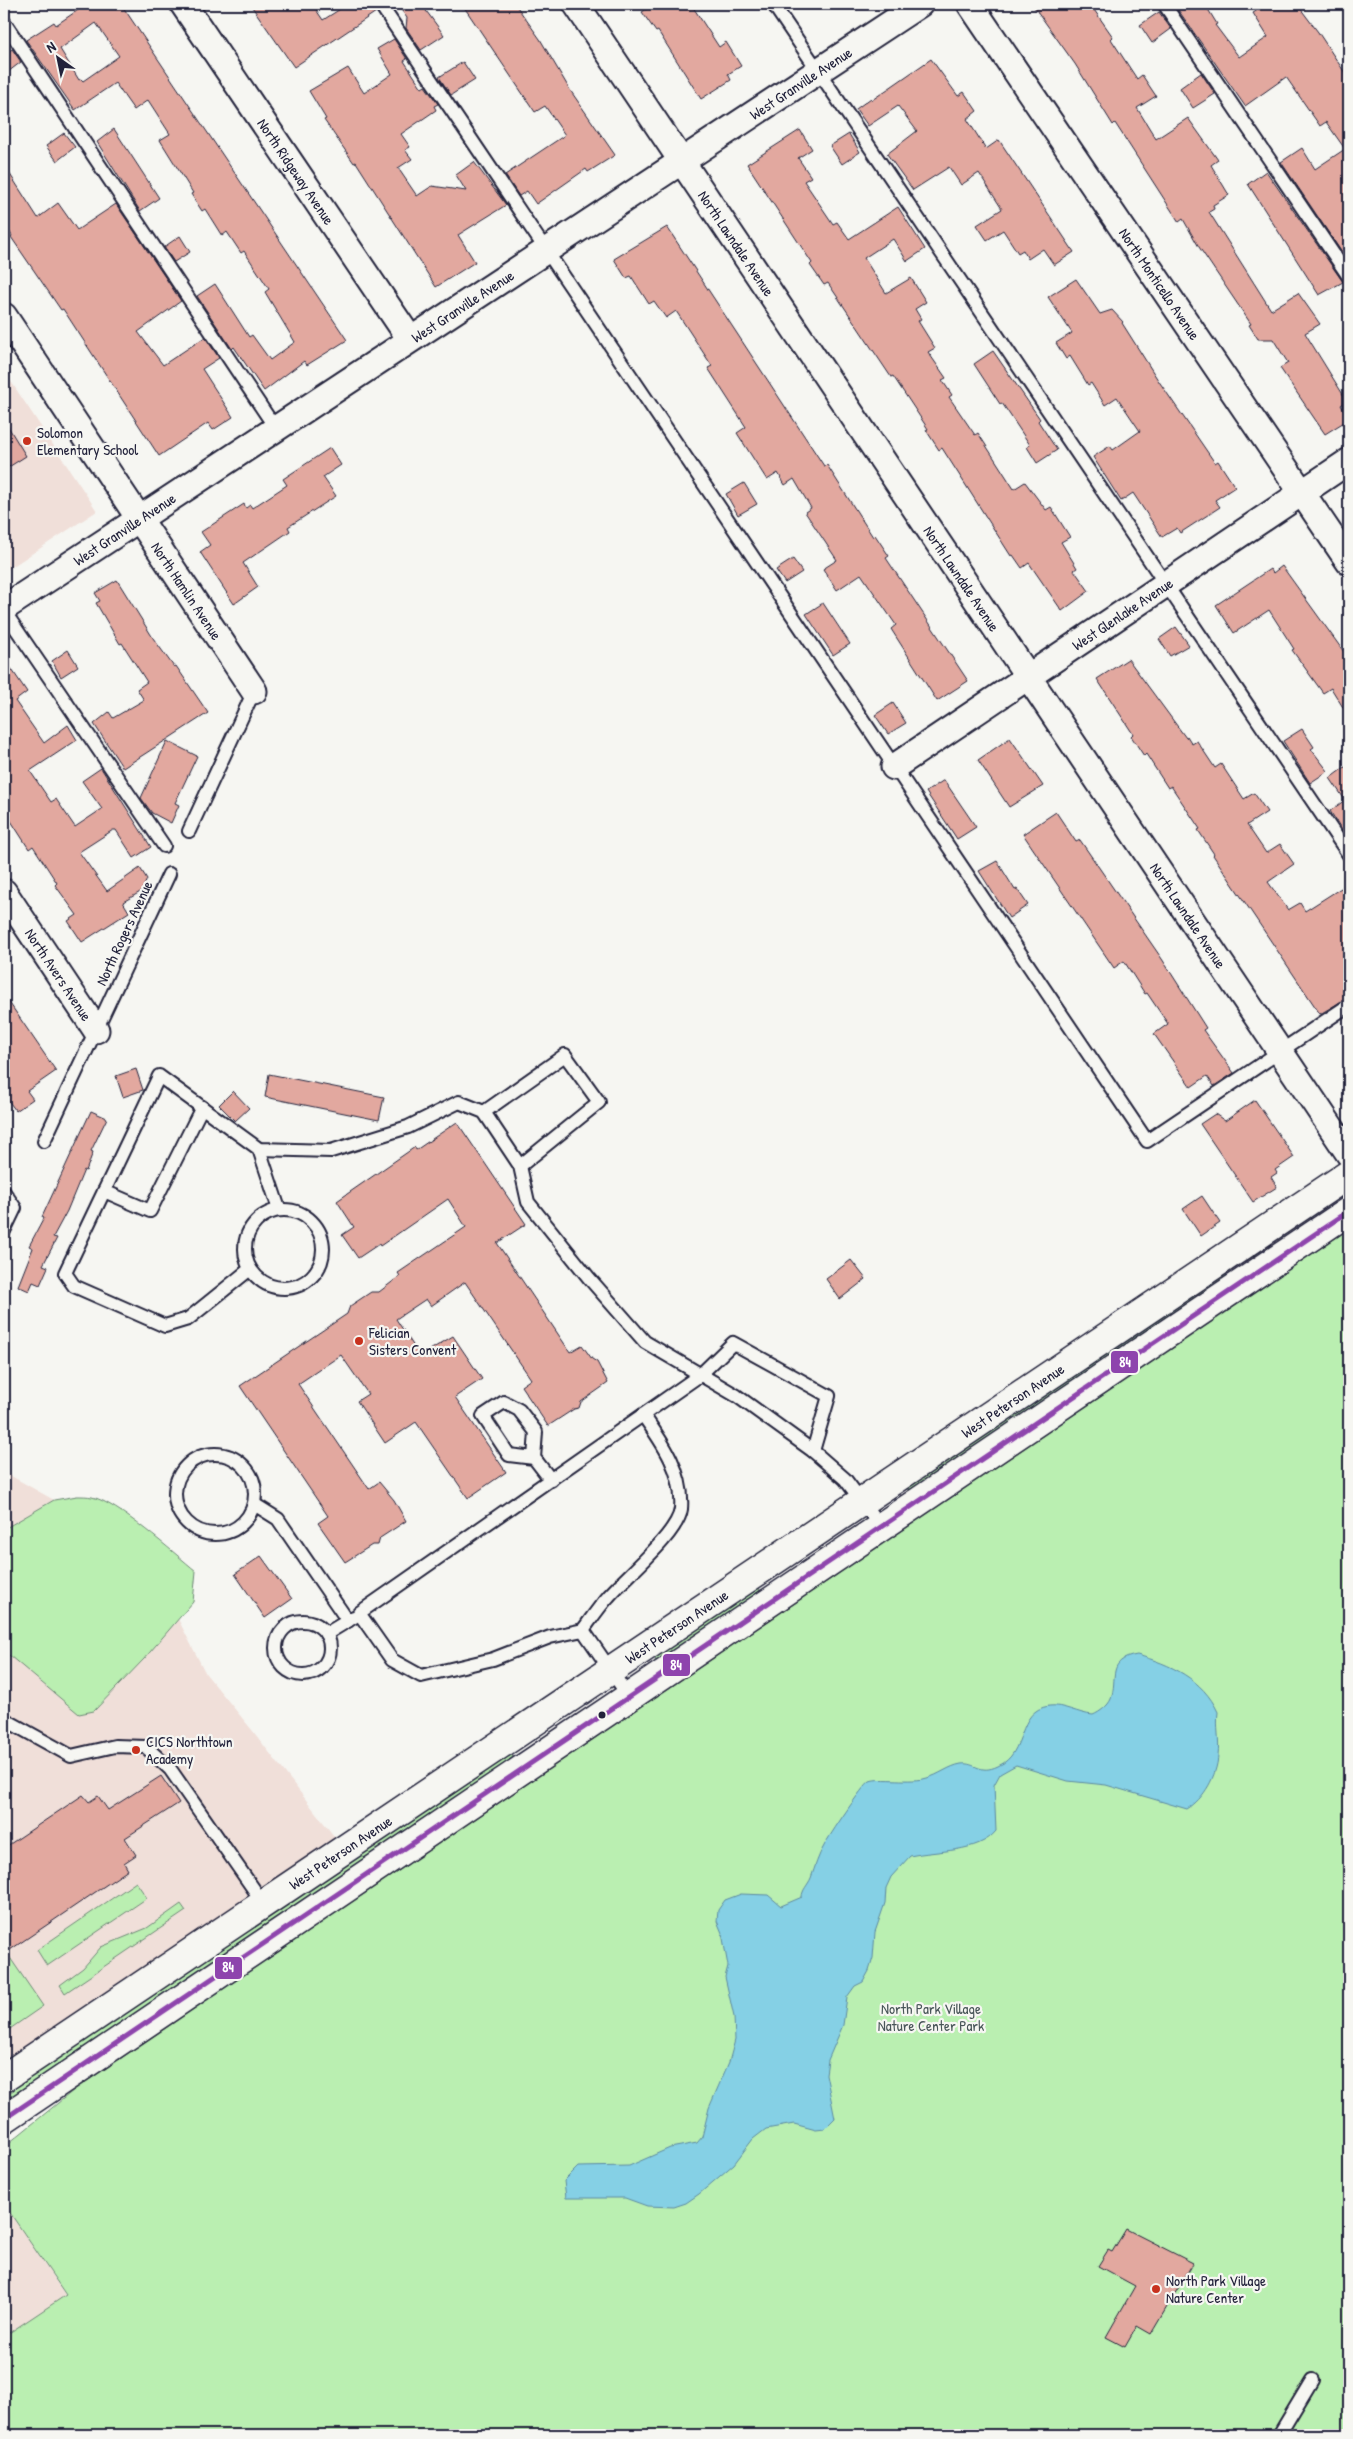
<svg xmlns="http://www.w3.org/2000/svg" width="1353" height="2439" font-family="'Patrick Hand',sans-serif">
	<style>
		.built { fill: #f0dfd9 }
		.green { fill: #baefb1; stroke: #6e8876 }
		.water { fill: #85d0e5; stroke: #5d8aa1 }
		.building { fill: #e2a89f; stroke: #22223b; fill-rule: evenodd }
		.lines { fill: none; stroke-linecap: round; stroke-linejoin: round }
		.service-casing { stroke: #22223b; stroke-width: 16 }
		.minor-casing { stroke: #22223b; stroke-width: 29 }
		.primary-casing { stroke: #22223b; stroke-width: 31 }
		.service { stroke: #f6f6f2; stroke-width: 12 }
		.minor { stroke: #f6f6f2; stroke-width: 25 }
		.primary { stroke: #f6f6f2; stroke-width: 28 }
		.bus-1-casing { stroke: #f6f6f2; stroke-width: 9 }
		.bus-1 { stroke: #8e44ad; stroke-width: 5 }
		.poi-dot { fill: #c8321e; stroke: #f6f6f2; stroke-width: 2 }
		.bus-dot { fill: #22223b; stroke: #f6f6f2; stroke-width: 2 }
		.labels { text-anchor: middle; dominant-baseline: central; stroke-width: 4.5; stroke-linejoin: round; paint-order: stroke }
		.street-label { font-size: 15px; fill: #22223b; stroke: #f6f6f2 }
		.poi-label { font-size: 15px; fill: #22223b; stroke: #f6f6f2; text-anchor: start }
		.park-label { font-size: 15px; fill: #485558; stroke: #f6f6f2 }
		.line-badge { stroke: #f6f6f2; stroke-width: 2 }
		.badge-label { font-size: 14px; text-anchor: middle; font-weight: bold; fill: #fff }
	</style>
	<rect width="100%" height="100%" fill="#f6f6f2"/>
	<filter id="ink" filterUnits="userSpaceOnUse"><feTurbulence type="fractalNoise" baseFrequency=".02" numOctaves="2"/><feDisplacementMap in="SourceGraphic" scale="10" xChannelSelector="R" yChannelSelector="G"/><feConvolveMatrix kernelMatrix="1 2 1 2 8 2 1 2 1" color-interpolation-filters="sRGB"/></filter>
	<g filter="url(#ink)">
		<g class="built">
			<polygon points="4,371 97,511 4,572"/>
			<polygon points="4,1472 54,1500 77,1496 93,1497 105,1502 147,1531 196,1571 193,1602 178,1619 206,1674 252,1730 337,1840 45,2037 4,2059"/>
			<polygon points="4,2204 66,2296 4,2337"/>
		</g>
		<g class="green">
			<polygon points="1349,1229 1349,2435 4,2435 4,2325 9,2333 66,2295 4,2204 4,2147 74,2090"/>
			<polygon points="1225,1272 1227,1276 1174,1316 914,1491 907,1490 908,1485"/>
			<path d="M77,1496c5,0 11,0 15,1 25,5 82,56 104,74l-3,31 -49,57 -50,52 -15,3 -75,-63v-122l50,-29z"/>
			<polygon points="758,1586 760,1590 733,1614 659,1663 655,1662 656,1656"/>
			<polygon points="510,1753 513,1757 483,1782 4,2105 4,2099 21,2083"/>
			<polygon points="136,1882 147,1898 47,1966 37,1950"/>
			<polygon points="181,1904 186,1911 65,1993 60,1985 83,1968 101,1947 147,1928"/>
			<polygon points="4,1949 43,2006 4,2033"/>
		</g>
		<path class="water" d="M1137,1655c33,9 66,24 81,57 -2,15 2,29 0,44 -1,19 -14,43 -31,53l-81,-24 -38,-4 -52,-16 -16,9 -6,11 2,46c-17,22 -60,19 -86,25l-19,21 -5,11 -1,15 -10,29 -2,26 -4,13 -6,11 -8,4 -8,11 -4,28 -15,35 -2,14 9,45 -10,10 -9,1 -22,-6 -28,5 -13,10 -19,25 -35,30 -13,9 -12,4 -27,-1 -22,-8h-59l-2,-17 14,-14 51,-1 41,-18 27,-5 5,-6 7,-29 20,-46 6,-22 -1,-23 -9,-40 3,-11 -6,-33 -5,-12 1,-11 7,-10 16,-6 27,1 13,11 21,-9c0,-7 6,-12 9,-19 4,-11 7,-22 13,-32 5,-10 39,-61 46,-65 10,-4 41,2 57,-3 12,-3 22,-12 34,-14 15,-2 18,11 37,2 30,-13 17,-55 51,-60 13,-2 30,8 44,9 7,-3 15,-9 18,-16 7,-21 -5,-39 26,-44z"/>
		<g class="building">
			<path d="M87,4h34l226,336 -40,25 -3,-4 -40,30 -30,-44 -2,2 -35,-53 18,-12 34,53 3,-2 18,25 25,-18 -30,-50 4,-3 -25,-38 -3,2 -14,-21 -5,4 -17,-27 -3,2 -11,-17 2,-1 -33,-53 10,-6 -22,-34 -14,10 -19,-27 -40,27 -49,-70 28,-18 2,3zM96,23l23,33 -36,25 -2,-2 -2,1 -19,-31z"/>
			<polygon points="250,4 312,4 323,20 348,4 372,4 376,12 294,67"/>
			<polygon points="397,4 421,4 444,35 421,50 406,28 407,18"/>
			<polygon points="462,4 515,4 540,39 570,90 615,155 588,172 586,169 536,204 527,191 519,196 505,175 565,135 545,106 535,112"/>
			<polygon points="654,4 691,4 719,47 726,42 741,66 728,74 731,80 701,99 658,31 656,32 642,12"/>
			<polygon points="1032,4 1090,4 1113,37 1111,39 1137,79 1142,75 1156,96 1137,108 1156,139 1188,118 1218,160 1211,165 1229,195 1213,205 1214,209 1209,212 1271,310 1298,293 1320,324 1305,333 1347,401 1341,405 1349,419 1325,434 1280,368 1288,363 1273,339 1258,339 1249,325 1251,324 1199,247 1183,219 1179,222 1115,123 1113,125 1075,64"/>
			<polygon points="1174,4 1208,4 1206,6 1217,24 1215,25 1239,57 1268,37 1253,13 1268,4 1297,4 1318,32 1349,79 1349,263 1281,162 1302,148 1315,169 1345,149 1326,122 1320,126 1286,77 1245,106"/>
			<polygon points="1159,12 1171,29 1152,43 1140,25"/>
			<polygon points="394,39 407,59 404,61 422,88 425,86 438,104 434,106 436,110 401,134 410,147 405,150 412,159 398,168 417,196 432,186 466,191 456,175 474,162 506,205 458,235 475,262 436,287 356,162 354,163 324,120 326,119 309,91 348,68 364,93 392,74 377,49"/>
			<polygon points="12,49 21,62 4,75 4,55"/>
			<polygon points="931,59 958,96 964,92 977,111 967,119 986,149 999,140 1074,252 1054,265 1043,249 1028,259 1023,250 1018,253 1003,230 987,240 977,225 1002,209 979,173 961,185 949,167 913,190 897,168 887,154 917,131 898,106 868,126 856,109 871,98 872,100"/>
			<polygon points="463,62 475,80 451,95 439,77"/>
			<polygon points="1201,73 1215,94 1193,108 1180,88"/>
			<polygon points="114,129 159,198 140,211 97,142"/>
			<polygon points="800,130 812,149 798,158 811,177 804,181 833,224 837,222 849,239 898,207 925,249 907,261 893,239 864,258 886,293 911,278 926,302 915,309 921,319 918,321 935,348 928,352 946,378 942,380 952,395 949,397 975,435 978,433 1014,489 1025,482 1046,510 1051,507 1070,537 1061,542 1077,568 1074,570 1089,591 1062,611 1029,563 1022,568 1013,555 1011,556 942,448 939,450 926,430 928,429 893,376 891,377 828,283 824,285 810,265 812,263 747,164"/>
			<polygon points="64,133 75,147 57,161 46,146"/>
			<polygon points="849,134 860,152 842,164 830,146"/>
			<polygon points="4,165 38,218 58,203 77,230 116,204 181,301 138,332 163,365 205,337 219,358 202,369 233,417 213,430 208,423 159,456 63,309 61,310 11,237 12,236 4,222"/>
			<polygon points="1266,171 1343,282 1319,295 1248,184"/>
			<polygon points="667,227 824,466 827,465 873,537 875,535 889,556 886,558 968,681 937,701 891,629 896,625 861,574 837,590 823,569 837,560 805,512 811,508 794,479 785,485 778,473 767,480 737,433 746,427 708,368 712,366 676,311 666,318 654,301 649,304 631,276 626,278 614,259"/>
			<polygon points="180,236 190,252 174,262 164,247"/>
			<polygon points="1076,279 1100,314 1112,310 1123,322 1122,323 1158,380 1215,463 1218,461 1235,487 1215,500 1220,507 1180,533 1177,528 1162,537 1133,493 1121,501 1093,457 1110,446 1113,450 1140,431 1117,397 1105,405 1091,383 1088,385 1070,356 1066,359 1056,343 1072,333 1048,297"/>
			<polygon points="993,351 1040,419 1038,421 1057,450 1037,463 1027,447 1030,445 1002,403 1000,404 974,364"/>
			<polygon points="4,420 26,456 4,470"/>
			<polygon points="330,448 341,465 323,477 336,496 288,527 290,531 243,563 258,587 234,604 200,552 210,545 201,532 244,504 246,508 250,505 252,508 287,485 283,479"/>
			<polygon points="744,483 757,504 738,515 726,494"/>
			<polygon points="793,559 802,572 785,583 776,570"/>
			<polygon points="1282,566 1349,659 1349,717 1331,688 1323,693 1292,650 1294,649 1269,610 1234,633 1216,605 1270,569 1273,573"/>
			<polygon points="117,580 153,638 174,667 176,666 208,713 123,768 94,724 109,712 113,718 144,700 137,689 147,682 122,643 120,644 96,603 100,601 95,593"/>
			<polygon points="823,603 850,644 833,655 806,614"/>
			<polygon points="1176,627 1189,645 1170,656 1159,639"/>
			<polygon points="68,650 78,666 61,677 52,661"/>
			<polygon points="4,658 27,692 15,701 44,743 68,725 77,740 30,771 51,802 56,799 75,827 102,809 82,781 101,768 151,847 134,858 116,830 113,830 79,852 107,891 140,868 147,879 142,891 123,902 129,912 82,942 68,921 77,915 55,885 57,883 33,846 29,849 4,810"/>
			<polygon points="1128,659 1186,738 1187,736 1192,744 1197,741 1215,768 1221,764 1244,799 1254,793 1267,812 1247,825 1266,853 1280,844 1294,864 1268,882 1288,910 1300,903 1305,911 1349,883 1349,997 1320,1014 1213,855 1214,854 1198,830 1200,829 1171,786 1168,788 1146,754 1144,756 1131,736 1133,734 1097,679"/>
			<polygon points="893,703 906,723 888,734 875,715"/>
			<polygon points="1302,729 1314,747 1311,749 1328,771 1310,783 1283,741"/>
			<polygon points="1010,738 1043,786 1009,807 978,760"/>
			<polygon points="167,741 197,756 175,803 179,805 171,823 152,813 141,798"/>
			<polygon points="1349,764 1349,841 1330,811 1345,800 1330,778"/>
			<polygon points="944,780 976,827 957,839 926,792"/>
			<polygon points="1056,812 1076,842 1080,840 1162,959 1206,1028 1203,1030 1234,1073 1214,1086 1207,1076 1191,1087 1154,1034 1168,1024 1147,993 1145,994 1124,961 1114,968 1023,834"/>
			<polygon points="997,861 1015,890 1017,889 1028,905 1009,918 979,871"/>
			<polygon points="4,995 56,1071 27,1091 33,1099 16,1111 4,1095"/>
			<polygon points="136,1069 143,1090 123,1097 116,1076"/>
			<polygon points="269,1074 384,1097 379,1120 265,1097"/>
			<polygon points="233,1091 249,1108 235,1121 219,1105"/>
			<polygon points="1255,1100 1294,1157 1275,1170 1277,1173 1271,1177 1277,1187 1253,1202 1200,1124 1215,1114 1225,1121"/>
			<polygon points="91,1111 107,1118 91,1151 93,1152 86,1171 84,1170 67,1211 53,1237 57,1238 43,1265 48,1267 40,1285 33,1282 29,1291 18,1286 33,1248 29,1246 44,1218 42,1217"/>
			<polygon points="457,1122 526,1224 497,1243 570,1352 582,1345 592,1359 597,1362 608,1383 581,1402 579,1408 574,1409 548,1426 521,1386 531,1379 465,1282 431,1306 426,1299 396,1319 420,1356 453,1336 482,1379 455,1397 506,1472 468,1498 416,1422 385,1443 357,1401 368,1394 341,1355 298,1384 369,1489 379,1482 394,1500 406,1521 380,1538 378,1545 372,1545 345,1562 318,1523 328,1516 240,1386 347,1314 350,1306 371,1292 379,1292 400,1276 398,1273 466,1227 448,1199 380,1246 379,1244 358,1258 342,1235 354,1227 337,1201 415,1147 416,1150"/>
			<polygon points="1202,1196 1220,1223 1201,1236 1183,1209"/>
			<polygon points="851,1260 866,1279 840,1299 826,1279"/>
			<polygon points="261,1556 292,1599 265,1618 235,1574"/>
			<polygon points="161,1776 179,1803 125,1838 136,1855 124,1863 128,1870 4,1954 4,1848 83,1795 89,1802 98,1796 108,1810"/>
			<polygon points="1126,2229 1193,2263 1151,2334 1137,2326 1125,2347 1106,2337 1135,2286 1098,2266 1108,2250 1112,2252"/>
		</g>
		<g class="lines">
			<g class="service-casing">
				<g id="service">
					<polyline points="380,4 1147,1141 1349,1005"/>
					<polyline points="773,4 1349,855"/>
					<polyline points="1164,4 1349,277"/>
					<polyline points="4,22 276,429"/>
					<polyline points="4,611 164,846"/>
					<polyline points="189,831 254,691"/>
					<polyline points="484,1112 565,1055 599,1102 520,1166"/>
					<polyline points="44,1141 169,874"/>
					<polyline points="259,1149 279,1209"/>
					<polyline points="104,1191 150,1211 202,1107"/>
					<polyline points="4,1192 15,1208 4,1231"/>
					<circle cx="284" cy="1249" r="39"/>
					<polyline points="250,1269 188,1319 165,1326 74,1286 65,1273 159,1076 259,1149 331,1151 408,1127 459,1102 484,1112 520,1166 528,1202 589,1278 645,1342 737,1396 813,1451 845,1479 881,1527"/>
					<circle cx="215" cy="1494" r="40"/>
					<polyline points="534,1458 536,1432 519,1410 504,1402 483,1416 509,1455 534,1458 551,1480"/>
					<polyline points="254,1504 278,1519 348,1621"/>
					<circle cx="303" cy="1648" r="27"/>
					<path d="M583,1630c8,-11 16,-23 25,-33 18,-21 70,-63 73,-88 3,-36 -18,-66 -38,-94"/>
					<polyline points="326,1634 354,1617"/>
					<polyline points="629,1697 583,1630 550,1637 493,1659 421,1676 392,1660 359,1613 700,1375 733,1343 829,1396 813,1451"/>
					<polyline points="4,1719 71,1756 115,1746 146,1747 170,1769 264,1904"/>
					<polyline points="1279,2435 1312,2380"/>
				</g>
			</g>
			<g class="minor-casing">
				<g id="minor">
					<path id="s1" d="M183,4l227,335"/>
					<path id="s2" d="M576,4l773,1150"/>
					<path id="s3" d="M970,4l379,558"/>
					<path id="s4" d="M4,316l250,375"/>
					<path id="s5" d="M4,608l916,-604"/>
					<path id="s6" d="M894,767l455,-306"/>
					<path id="s7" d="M4,892l92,138"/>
				</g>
			</g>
			<g class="primary-casing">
				<g id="primary">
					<path id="s8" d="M4,2078l1345,-904"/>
					<polyline points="4,2119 1349,1211"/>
				</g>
			</g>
			<use href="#service" class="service"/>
			<use href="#minor" class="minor"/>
			<use href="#primary" class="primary"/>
			<g class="bus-1-casing">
				<polyline id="bus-1" points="4,2119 1349,1211"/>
			</g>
			<use href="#bus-1" class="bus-1"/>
		</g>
	</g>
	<g class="poi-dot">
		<circle cx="27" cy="441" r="5"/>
		<circle cx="359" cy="1341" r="5"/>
		<circle cx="136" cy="1750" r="5"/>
		<circle cx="1156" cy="2289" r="5"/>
	</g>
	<circle class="bus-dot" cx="602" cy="1715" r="4.5"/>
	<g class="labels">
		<g class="street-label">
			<text stroke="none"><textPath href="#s5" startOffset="954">West Granville Avenue</textPath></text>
			<text stroke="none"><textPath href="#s1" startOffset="202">North Ridgeway Avenue</textPath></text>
			<text stroke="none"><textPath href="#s2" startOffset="288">North Lawndale Avenue</textPath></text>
			<text stroke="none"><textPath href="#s3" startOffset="338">North Monticello Avenue</textPath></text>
			<text stroke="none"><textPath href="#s5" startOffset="549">West Granville Avenue</textPath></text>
			<text stroke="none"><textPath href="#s5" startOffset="144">West Granville Avenue</textPath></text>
			<text stroke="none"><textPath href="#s2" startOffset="692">North Lawndale Avenue</textPath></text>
			<text stroke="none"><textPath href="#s4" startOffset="330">North Hamlin Avenue</textPath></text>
			<text stroke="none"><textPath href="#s6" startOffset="275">West Glenlake Avenue</textPath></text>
			<text stroke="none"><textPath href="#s2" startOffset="1098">North Lawndale Avenue</textPath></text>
			<text transform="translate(124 933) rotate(-65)">North Rogers Avenue</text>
			<text stroke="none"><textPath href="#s7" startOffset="99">North Avers Avenue</textPath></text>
			<text stroke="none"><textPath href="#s8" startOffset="1215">West Peterson Avenue</textPath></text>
			<text stroke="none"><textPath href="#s8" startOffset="810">West Peterson Avenue</textPath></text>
			<text stroke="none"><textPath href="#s8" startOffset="405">West Peterson Avenue</textPath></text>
		</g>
		<g class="poi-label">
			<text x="37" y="432">Solomon<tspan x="37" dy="17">Elementary School</tspan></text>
			<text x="369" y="1332">Felician<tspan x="369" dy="17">Sisters Convent</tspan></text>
			<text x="146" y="1741">CICS Northtown<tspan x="146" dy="17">Academy</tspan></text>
			<text x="1166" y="2280">North Park Village<tspan x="1166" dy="17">Nature Center</tspan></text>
		</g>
		<g class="park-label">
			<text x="931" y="2008">North Park Village<tspan x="931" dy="17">Nature Center Park</tspan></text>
		</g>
	</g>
	<g class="line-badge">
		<rect x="1110" y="1350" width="29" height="24" rx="5" fill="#8e44ad"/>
		<rect x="662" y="1653" width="29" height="24" rx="5" fill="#8e44ad"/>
		<rect x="214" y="1956" width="29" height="24" rx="5" fill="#8e44ad"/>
	</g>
	<g class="badge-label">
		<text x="1125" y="1367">84</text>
		<text x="676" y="1670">84</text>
		<text x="228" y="1972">84</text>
	</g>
	<rect width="1353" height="2439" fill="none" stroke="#f6f6f2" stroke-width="20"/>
	<rect x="10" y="10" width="1333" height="2419" fill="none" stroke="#22223b" stroke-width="2" filter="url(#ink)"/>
	<g transform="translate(58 58) rotate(327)" stroke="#f6f6f2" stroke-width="4" paint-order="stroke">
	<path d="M0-4L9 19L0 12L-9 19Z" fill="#22223b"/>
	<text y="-8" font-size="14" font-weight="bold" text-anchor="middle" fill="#22223b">N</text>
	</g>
</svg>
